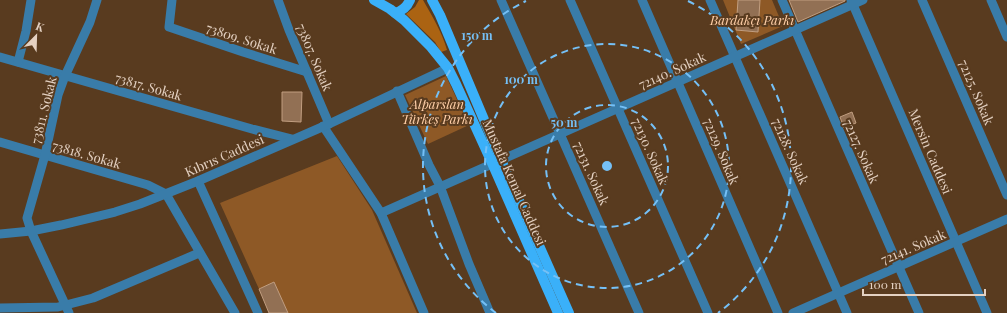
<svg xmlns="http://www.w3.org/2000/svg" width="1007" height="313" font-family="'Playfair Display',serif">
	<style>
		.green { fill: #8e5926 }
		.forest { fill: #ab6312 }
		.building { fill: #927054; stroke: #c19e80 }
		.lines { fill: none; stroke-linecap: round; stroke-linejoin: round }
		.minor { stroke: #397ca9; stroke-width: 9 }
		.major { stroke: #3ab0f9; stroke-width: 10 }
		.ring { fill: none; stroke: #75c0f6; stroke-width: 2; stroke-dasharray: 7 5 }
		.labels { text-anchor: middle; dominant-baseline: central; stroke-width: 4; stroke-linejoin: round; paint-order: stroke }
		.park-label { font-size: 13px; font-style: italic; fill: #ffcfa8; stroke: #593b1f }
		.street-label { font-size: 13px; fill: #e4d1c2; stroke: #593b1f }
		.centre { fill: #75c0f6; stroke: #593b1f; stroke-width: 2 }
		.ring-label { font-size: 12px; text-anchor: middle; font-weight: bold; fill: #75c0f6; stroke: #593b1f; stroke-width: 4; stroke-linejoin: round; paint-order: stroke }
	</style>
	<rect width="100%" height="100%" fill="#593b1f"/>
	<g class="green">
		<polygon points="723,0 772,0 783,26 741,44"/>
		<polygon points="446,76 469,125 428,144 405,95"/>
		<polygon points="337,156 372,210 417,313 288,313 274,283 259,289 220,203"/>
	</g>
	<path class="forest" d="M419,0h4c9,16 19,32 24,50l-6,2 -6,-10 -29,-28 9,-7z"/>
	<g class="building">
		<polygon points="738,0 760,0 758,32 736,30"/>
		<polygon points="789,0 845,0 845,1 798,22"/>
		<polygon points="282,92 302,92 301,122 282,121"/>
		<polygon points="852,112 856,123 844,128 840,117"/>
		<polygon points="274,282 288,313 269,313 259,289"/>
	</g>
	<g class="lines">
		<g class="minor">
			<polyline points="172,0 169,27 243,52 307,72"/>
			<polyline points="278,0 289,30 329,124"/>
			<polyline points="501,0 639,313"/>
			<polyline points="570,0 708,313"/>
			<polyline points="642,0 778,313"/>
			<polyline points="710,0 847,313"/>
			<polyline points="782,0 919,313"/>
			<polyline points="851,0 987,313"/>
			<polyline points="922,0 1007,195"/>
			<polyline points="991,0 1007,37"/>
			<polyline points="0,57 252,129 292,139"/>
			<polyline points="18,62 26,31 31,0"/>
			<polyline points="397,91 429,165 440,186 469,264 490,313"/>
			<polyline points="323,126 381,213 424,313"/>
			<polyline points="0,142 148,185 166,194 235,313"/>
			<polyline points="198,181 258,313"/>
			<polyline points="381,213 863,0"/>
			<polyline points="0,234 31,231 61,225 115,212 140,204 198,181 329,124 448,68"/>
			<polyline points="0,308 58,307 93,298 199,253"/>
			<polyline points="69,313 31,231 27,218 45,155 58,95 65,76 90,22 97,0"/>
			<polyline points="793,313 1007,219"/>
		</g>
		<g class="major">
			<polyline points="374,0 390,9 404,20 431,47 448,68 456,84 492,163 558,313"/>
			<polyline points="432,0 440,15 501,160 569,313"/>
			<path d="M395,13c7,-2 12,-6 15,-13"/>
		</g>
	</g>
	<g class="ring">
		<circle cx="607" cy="166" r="61"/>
		<circle cx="607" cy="166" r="122"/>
		<path d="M496 313A184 184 0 0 1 526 1M688 1A184 184 0 0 1 718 313"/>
	</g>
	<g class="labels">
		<g class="park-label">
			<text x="752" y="19">Bardakçı Parkı</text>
			<text x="437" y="103">Alparslan<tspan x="437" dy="15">Türkeş Parkı</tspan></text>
		</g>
		<g class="street-label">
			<text transform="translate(242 38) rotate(18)">73809. Sokak</text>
			<text transform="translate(315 57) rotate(67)">73807. Sokak</text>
			<text transform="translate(672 70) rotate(-24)">72140. Sokak</text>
			<text transform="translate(149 86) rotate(16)">73817. Sokak</text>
			<text transform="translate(977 92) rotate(67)">72125. Sokak</text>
			<text transform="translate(43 110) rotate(-76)">73811. Sokak</text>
			<text transform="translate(651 151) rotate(66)">72130. Sokak</text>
			<text transform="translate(722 151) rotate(67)">72129. Sokak</text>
			<text transform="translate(791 151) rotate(66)">72128. Sokak</text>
			<text transform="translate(862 151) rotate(66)">72127. Sokak</text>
			<text transform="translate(931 151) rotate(67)">Mersin Caddesi</text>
			<text transform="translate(87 154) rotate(16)">73818. Sokak</text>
			<text transform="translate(224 155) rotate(-24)">Kıbrıs Caddesi</text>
			<text transform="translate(592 173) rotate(66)">72131. Sokak</text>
			<text transform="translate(515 182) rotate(66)">Mustafa Kemal Caddesi</text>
			<text transform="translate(913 246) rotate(-23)">72141. Sokak</text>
		</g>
	</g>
	<circle cx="607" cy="166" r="6" class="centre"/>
	<g class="ring-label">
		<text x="477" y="40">150 m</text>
		<text x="521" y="84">100 m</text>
		<text x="564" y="127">50 m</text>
	</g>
	<g transform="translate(36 36) rotate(23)" stroke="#593b1f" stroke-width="3" paint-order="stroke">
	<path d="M0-3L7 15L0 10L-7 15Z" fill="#e4d1c2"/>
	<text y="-6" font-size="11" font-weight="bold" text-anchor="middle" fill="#e4d1c2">K</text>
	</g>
	<path d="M863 289v6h122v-6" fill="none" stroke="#e4d1c2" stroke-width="2"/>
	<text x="869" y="289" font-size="12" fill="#e4d1c2" stroke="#593b1f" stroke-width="3" paint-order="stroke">100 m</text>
</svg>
